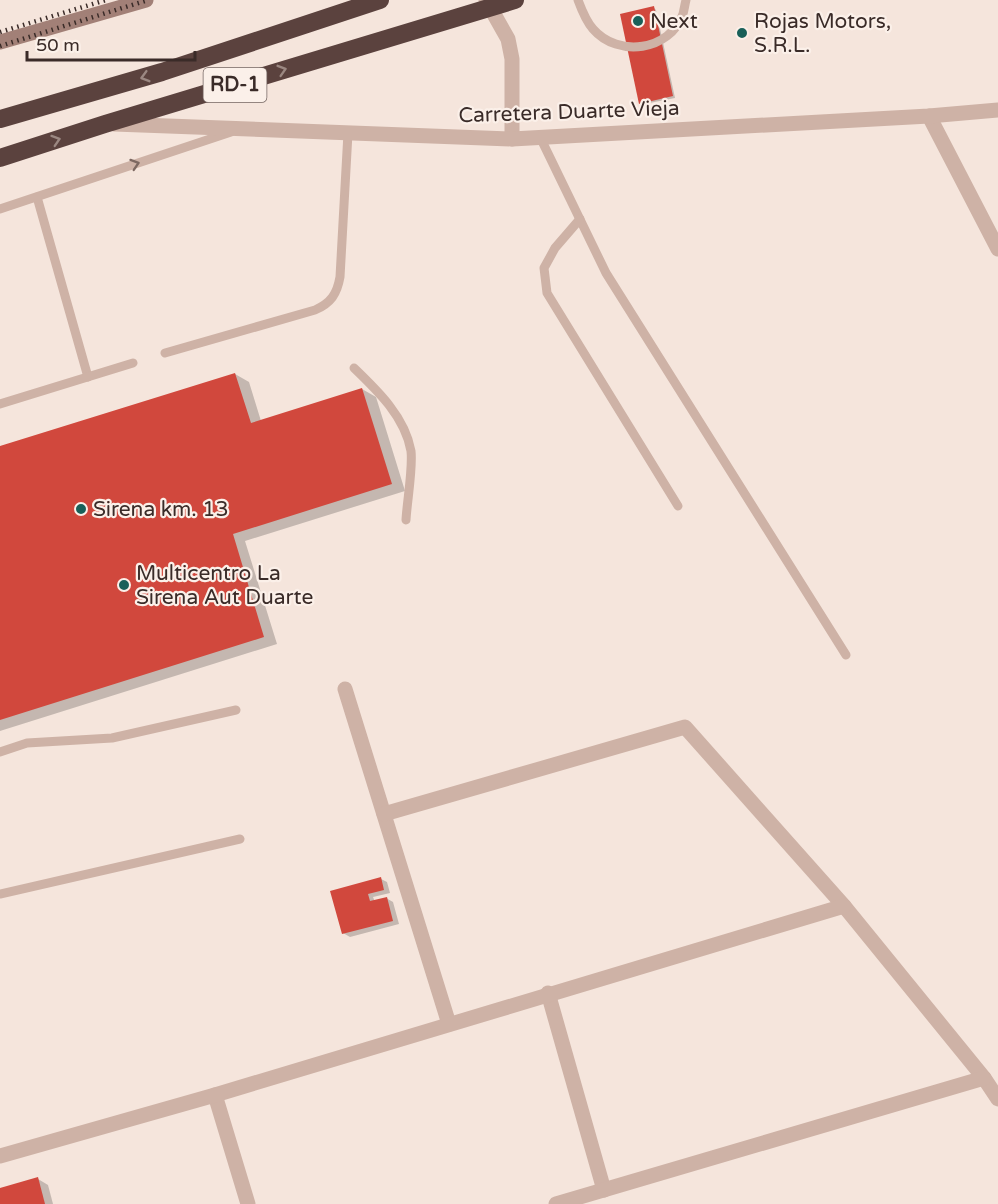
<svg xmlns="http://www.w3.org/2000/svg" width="998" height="1204" font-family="'Varela Round',sans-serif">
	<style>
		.shadow { fill: #0003 }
		.building { fill: #d1483d }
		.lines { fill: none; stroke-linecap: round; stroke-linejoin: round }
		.lane { stroke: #ceb2a6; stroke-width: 9 }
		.street { stroke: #ceb2a6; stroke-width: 15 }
		.secondary { stroke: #a28077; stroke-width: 15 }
		.highway { stroke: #5b423e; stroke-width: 18 }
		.rail { stroke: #3a2b28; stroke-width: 4.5; stroke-dasharray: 1.5 4.5; stroke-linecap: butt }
		.oneway { stroke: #9b8882 }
		.oneway2 { stroke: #7d6861 }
		.poi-dot { fill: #196059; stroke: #fbf0e9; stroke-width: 2 }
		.labels { text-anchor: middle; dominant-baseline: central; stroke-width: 4.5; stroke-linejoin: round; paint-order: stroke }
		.shield { fill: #fbf0e9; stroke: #746662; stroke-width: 1.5 }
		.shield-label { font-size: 20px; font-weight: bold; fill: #3a2b28 }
		.poi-label { font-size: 21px; fill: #3a2b28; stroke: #fbf0e9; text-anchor: start }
		.street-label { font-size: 21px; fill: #3a2b28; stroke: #fbf0e9 }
	</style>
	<rect width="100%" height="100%" fill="#f5e5dc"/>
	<g class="shadow">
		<polygon points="654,8 656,10 675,98 644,104 641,103"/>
		<polygon points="235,374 249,382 261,421 362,389 376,397 405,491 245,541 277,644 0,731 0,448"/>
		<polygon points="381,879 387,882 390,893 373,897 375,902 386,898 393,902 399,924 350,937 343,933 332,892"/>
		<polygon points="38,1179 48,1185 53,1204 1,1204 0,1190"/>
	</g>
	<g class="building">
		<polygon points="654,6 673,96 639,104 620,14"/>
		<polygon points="235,373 251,423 362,388 392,484 233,534 264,637 0,720 0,446"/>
		<polygon points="381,877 384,890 368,894 370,901 387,897 393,921 342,934 330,891"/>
		<polygon points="38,1177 45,1204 0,1204 0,1188"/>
	</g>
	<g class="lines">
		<g class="lane">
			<path d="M578,0c4,11 8,21 15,29 25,29 77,22 90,-15 1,-4 2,-10 3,-14"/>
			<polyline points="540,137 606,273 846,655"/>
			<polyline points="37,197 88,377"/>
			<polyline points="0,209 231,132"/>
			<polyline points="580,219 555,248 544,268 547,293 678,506"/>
			<path d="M165,353l150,-43c16,-7 22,-16 25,-33l8,-144"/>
			<path d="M354,368c24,23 51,49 57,83 2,18 -4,50 -5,69"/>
			<polyline points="0,404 133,363"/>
			<polyline points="0,752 27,743 112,738 236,710"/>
			<polyline points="0,894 240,839"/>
		</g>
		<g class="street">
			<polyline points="486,0 508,39 512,59 512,139"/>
			<polyline points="929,116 998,249"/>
			<polyline points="114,124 512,139 929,116 998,110"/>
			<polyline points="345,689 449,1024"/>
			<polyline points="384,814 685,727 844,906 984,1078 998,1099"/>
			<polyline points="548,993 604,1190"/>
			<polyline points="215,1095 248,1204"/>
			<polyline points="0,1156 215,1095 844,906"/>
			<polyline points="556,1204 984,1078"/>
		</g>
		<polyline class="secondary" points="0,42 146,0"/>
		<g class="highway">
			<polyline points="0,119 162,72 380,0"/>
			<polyline points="0,158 105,124 515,0"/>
		</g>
		<g class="rail">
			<polyline points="0,32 106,0"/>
			<polyline points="0,46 148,0"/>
		</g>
	</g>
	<defs><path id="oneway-chevron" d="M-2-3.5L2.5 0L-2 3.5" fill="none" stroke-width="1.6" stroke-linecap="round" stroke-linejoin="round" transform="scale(1.5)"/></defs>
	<g class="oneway">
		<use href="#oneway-chevron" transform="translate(282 70) rotate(-17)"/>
		<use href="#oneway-chevron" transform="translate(145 77) rotate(164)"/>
		<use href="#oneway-chevron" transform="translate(56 140) rotate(-18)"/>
	</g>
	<use class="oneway2" href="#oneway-chevron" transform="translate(135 164) rotate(-18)"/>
	<g class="poi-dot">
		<circle cx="638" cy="21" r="6"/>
		<circle cx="742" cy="33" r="6"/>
		<circle cx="81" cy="509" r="6"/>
		<circle cx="124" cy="585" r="6"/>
	</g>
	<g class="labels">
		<rect class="shield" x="203.5" y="68" width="63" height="34" rx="4.5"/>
		<g class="shield-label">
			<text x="235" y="85">RD-1</text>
		</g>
		<g class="poi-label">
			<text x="650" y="21">Next</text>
			<text x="754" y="21">Rojas Motors,<tspan x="754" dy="24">S.R.L.</tspan></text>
			<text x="93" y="509">Sirena km. 13</text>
			<text x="136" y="573">Multicentro La<tspan x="136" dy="24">Sirena Aut Duarte</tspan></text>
		</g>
		<g class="street-label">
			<text transform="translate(569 112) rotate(-2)">Carretera Duarte Vieja</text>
		</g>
	</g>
	<path d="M27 51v9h168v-9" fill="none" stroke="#3a2b28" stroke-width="3"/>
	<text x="36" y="51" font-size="18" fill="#3a2b28" stroke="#fbf0e9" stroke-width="4.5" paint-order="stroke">50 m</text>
</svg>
